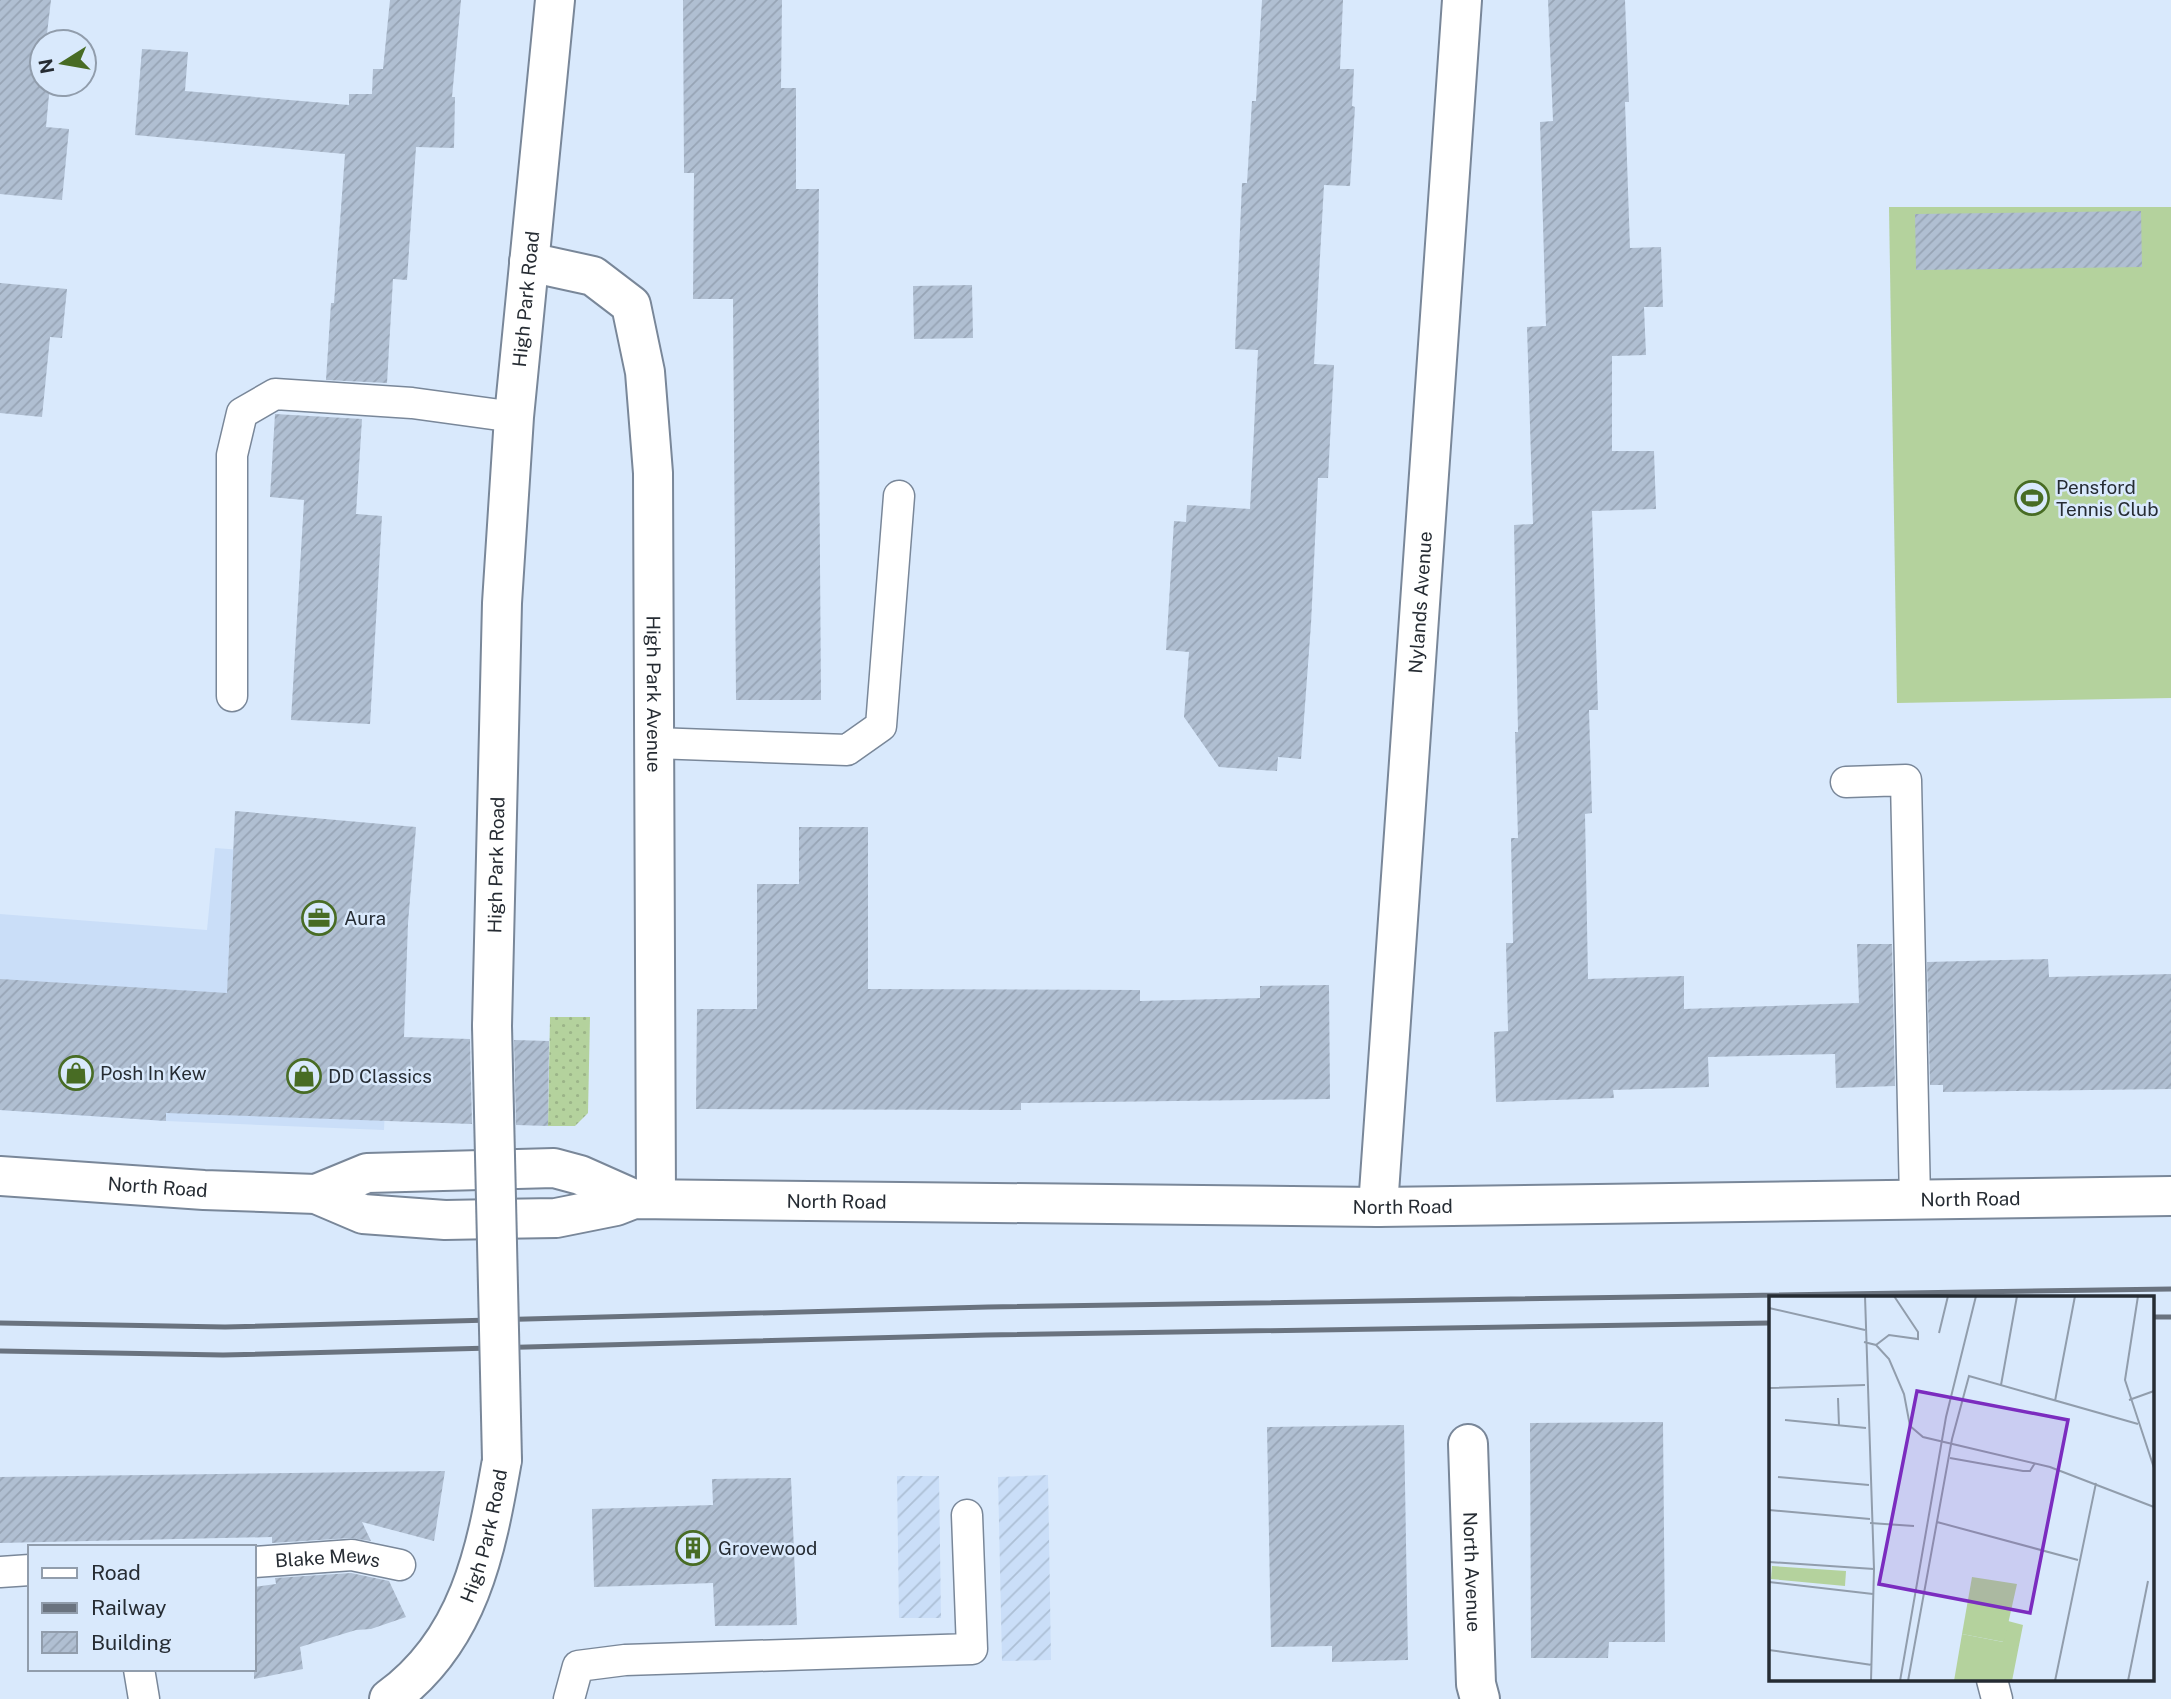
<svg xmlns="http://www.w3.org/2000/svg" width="2171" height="1699" font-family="'Public Sans',sans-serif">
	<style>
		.built { fill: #cadef8 }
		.industrial { fill: url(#industrial-furrows) }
		.park { fill: url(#park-dots) }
		.pitch { fill: #b4d29d }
		.building { fill: url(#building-hatch) }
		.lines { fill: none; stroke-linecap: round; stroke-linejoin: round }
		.lane-casing { stroke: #798799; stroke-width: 33 }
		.street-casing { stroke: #798799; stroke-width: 42 }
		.lane { stroke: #fff; stroke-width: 30 }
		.street { stroke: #fff; stroke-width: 38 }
		.rail { stroke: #6a737f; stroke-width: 5 }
		.street-bridge-casing { stroke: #798799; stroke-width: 42; stroke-linecap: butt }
		.street-bridge { stroke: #fff; stroke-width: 38 }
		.labels { text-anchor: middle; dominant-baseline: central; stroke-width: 5; stroke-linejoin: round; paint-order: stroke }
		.street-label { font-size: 19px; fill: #262c33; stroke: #d9e9fc }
		.poi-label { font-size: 19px; fill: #262c33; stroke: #d9e9fc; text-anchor: start }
		.inset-road { fill: none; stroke: #919dac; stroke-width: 2 }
		.view { fill: #7b2cbf; fill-opacity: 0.15; stroke: #7b2cbf; stroke-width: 3.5 }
		.inset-edge { fill: none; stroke: #262c33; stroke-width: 3.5 }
	</style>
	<defs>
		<pattern id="industrial-furrows" width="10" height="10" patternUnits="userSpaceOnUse" patternTransform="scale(1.75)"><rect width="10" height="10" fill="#cadef8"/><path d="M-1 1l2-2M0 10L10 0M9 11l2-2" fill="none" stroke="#adbfd5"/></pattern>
		<pattern id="park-dots" width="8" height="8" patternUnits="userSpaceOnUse" patternTransform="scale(1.75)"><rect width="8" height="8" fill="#b4d29d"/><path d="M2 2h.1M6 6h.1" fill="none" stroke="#9bb488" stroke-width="1.8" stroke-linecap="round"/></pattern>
		<pattern id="building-hatch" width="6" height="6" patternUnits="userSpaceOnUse" patternTransform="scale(1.75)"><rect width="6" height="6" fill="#b0bfd2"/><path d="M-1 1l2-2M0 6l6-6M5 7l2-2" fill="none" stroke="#97a4b5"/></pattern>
	</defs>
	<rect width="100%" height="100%" fill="#d9e9fc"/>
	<polygon class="built" points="215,848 396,861 384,1130 166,1121 0,1110 0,914 207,930"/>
	<g class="industrial">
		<polygon points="1048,1475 1051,1660 1002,1661 998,1477"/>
		<polygon points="897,1476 939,1476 941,1618 899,1618"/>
	</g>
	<polygon class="park" points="550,1017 590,1017 588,1113 575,1126 548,1126"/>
	<polygon class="pitch" points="1889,207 2171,207 2171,698 1897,703"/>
	<g class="building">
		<polygon points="0,0 51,0 46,42 42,42 41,84 50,84 46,127 69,129 62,200 0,194"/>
		<polygon points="390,0 461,0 452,97 455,97 454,148 416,147 407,280 393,279 387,383 326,380 331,303 334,303 345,154 135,135 142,49 188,52 185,91 349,105 349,94 372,94 373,69 383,69"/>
		<polygon points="683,0 782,0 781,88 796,88 796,189 819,189 818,291 821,700 736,700 733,299 693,299 694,173 684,173"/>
		<polygon points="1262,0 1343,0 1340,69 1354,69 1352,106 1355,107 1350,186 1324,185 1314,364 1334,365 1328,478 1318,478 1311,624 1301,759 1278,757 1277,771 1219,767 1184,717 1189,652 1166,650 1174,521 1186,522 1187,505 1250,509 1258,350 1235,349 1242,183 1247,183 1252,101 1256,101"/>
		<polygon points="1548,0 1625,0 1629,102 1625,102 1630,248 1661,247 1663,307 1644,307 1646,355 1612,356 1612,451 1654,451 1656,509 1592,511 1598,710 1589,710 1592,813 1585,814 1588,979 1684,976 1684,1009 1859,1003 1857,944 1892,944 1895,1086 1836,1088 1835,1054 1708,1057 1709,1087 1613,1090 1614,1098 1496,1102 1494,1032 1508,1031 1506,943 1513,943 1511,838 1518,838 1515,732 1518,732 1514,525 1533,524 1527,327 1546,326 1540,122 1553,121"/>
		<polygon points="2141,211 2142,267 1916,270 1915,214"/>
		<polygon points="0,283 67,289 62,338 50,337 42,417 0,413"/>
		<polygon points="972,285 973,338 914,339 913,286"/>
		<polygon points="275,414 362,419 356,514 382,516 370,724 291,720 304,500 270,497"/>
		<polygon points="235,811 416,827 408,923 404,1037 470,1039 472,1124 166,1113 166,1121 0,1110 0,979 227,993"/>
		<polygon points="799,827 868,827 868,989 1140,990 1140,1001 1260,998 1260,986 1329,985 1330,1099 1021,1103 1021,1110 696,1109 697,1009 757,1009 757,884 799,884"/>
		<polygon points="2048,959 2049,977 2171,974 2171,1089 1943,1092 1943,1085 1930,1085 1927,962"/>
		<polygon points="514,1040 549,1041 548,1126 516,1125"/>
		<polygon points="1663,1422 1665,1642 1609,1642 1608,1658 1531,1658 1530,1423"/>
		<polygon points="1404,1425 1408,1660 1332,1662 1332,1646 1271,1647 1267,1427"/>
		<polygon points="445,1471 434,1541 362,1522 371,1541 351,1538 272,1543 272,1537 0,1543 0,1477"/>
		<polygon points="791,1478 797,1625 715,1626 713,1583 594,1587 592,1509 713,1505 712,1479"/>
		<polygon points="351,1573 389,1581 406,1617 371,1629 356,1630 300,1647 303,1669 254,1679 254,1587 276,1584 275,1578"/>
	</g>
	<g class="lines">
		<g class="lane-casing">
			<g id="lane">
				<polyline points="232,696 232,455 242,413 275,394 412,403 514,417"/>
				<polyline points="655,743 847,750 881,726 899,496"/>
				<polyline points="1846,782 1906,780 1915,1200"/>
				<path id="s1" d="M254,1562l98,-7 48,10"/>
				<polyline points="0,1572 30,1570"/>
				<polyline points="139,1669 144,1699"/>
				<polyline points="1992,1680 1997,1699"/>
				<polyline points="569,1699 578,1666 625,1660 972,1649 967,1515"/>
			</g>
		</g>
		<g class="street-casing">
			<g id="street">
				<path id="s2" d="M529,262l64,14 38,29 14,67 8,101 3,726"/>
				<path id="s3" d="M492,1026l10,-423 12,-186 41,-417"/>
				<path id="s4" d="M0,1176l204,14 112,4 47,20 82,6 111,-2 60,-12 18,-7 744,8 793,-11"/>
				<polyline points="316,1194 367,1173 554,1168 580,1175 634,1199"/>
				<path id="s5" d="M1378,1207l84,-1207"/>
				<path id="s6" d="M1468,1444l8,240 4,15"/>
				<path id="s7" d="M389,1699c80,-58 97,-147 113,-239"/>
			</g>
		</g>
		<use href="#lane" class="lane"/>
		<use href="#street" class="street"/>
		<g class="rail">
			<polyline points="2152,1317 2171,1317"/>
			<polyline points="0,1323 225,1327 988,1307 2171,1289"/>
			<polyline points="0,1351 223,1355 986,1335 1770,1323"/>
		</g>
		<g class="street-bridge-casing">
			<polyline id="street-bridge" points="492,1026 502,1460"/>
		</g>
		<use href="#street-bridge" class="street-bridge"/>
	</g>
	<defs>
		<g id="stadium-ring" transform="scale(1.75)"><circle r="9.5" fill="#d9e9fc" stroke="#486c24" stroke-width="1.5"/><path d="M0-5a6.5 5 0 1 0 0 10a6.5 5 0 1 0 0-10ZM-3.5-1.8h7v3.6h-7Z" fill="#486c24"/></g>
		<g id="office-ring" transform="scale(1.75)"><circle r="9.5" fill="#d9e9fc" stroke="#486c24" stroke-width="1.5"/><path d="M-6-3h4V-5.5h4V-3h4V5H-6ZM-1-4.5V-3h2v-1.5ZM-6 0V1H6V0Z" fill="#486c24"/></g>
		<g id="shop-ring" transform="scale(1.75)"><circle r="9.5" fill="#d9e9fc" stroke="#486c24" stroke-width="1.5"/><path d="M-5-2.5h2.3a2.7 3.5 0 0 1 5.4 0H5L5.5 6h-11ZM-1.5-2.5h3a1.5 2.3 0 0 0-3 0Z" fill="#486c24"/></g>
		<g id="building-ring" transform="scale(1.75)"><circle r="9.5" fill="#d9e9fc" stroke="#486c24" stroke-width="1.5"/><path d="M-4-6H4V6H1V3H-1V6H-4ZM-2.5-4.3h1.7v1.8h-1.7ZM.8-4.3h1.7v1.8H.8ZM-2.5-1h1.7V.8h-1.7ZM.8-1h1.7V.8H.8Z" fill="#486c24"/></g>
	</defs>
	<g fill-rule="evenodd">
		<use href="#stadium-ring" x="2032" y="498"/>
		<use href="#office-ring" x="319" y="918"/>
		<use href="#shop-ring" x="76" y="1073"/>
		<use href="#shop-ring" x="304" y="1076"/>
		<use href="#building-ring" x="693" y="1548"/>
	</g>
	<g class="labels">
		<g class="street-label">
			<text stroke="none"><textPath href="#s3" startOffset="728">High Park Road</textPath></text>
			<text stroke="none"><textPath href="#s5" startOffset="606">Nylands Avenue</textPath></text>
			<text stroke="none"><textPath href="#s2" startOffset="504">High Park Avenue</textPath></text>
			<text stroke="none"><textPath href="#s3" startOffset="161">High Park Road</textPath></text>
			<text stroke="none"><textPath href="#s4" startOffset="158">North Road</textPath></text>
			<text stroke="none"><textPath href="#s4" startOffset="1978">North Road</textPath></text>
			<text stroke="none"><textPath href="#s4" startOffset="844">North Road</textPath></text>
			<text stroke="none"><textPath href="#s4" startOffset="1410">North Road</textPath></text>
			<text stroke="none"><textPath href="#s7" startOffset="194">High Park Road</textPath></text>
			<text stroke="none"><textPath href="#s1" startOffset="74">Blake Mews</textPath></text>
			<text stroke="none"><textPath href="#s6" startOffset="128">North Avenue</textPath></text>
		</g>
		<g class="poi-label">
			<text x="2056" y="487">Pensford<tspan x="2056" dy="22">Tennis Club</tspan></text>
			<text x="344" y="918">Aura</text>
			<text x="100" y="1073">Posh In Kew</text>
			<text x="328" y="1076">DD Classics</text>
			<text x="718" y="1548">Grovewood</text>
		</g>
	</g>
	<g transform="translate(1769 1296)">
		<rect width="385" height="385" fill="#d9e9fc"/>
		<path d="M239,325l15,4 -11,56h-58l8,-47 41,8z" fill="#b4d29d"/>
		<path d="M3,270l74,5 -1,15 -74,-7z" fill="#b4d29d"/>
		<path d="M203,281l45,7 -13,58 -42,-8z" fill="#b4d29d"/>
		<path class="inset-road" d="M96,0l9,273 -3,112M369,0l-13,84 29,88M0,12l96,22M170,37l9,-37M95,46l12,3 13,14 15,35 6,32 13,11 127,30 104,40M107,49l13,-10 29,4v-7l-24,-36M232,89l16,-89M0,92l96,-3M69,102l1,28M360,104l25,-9M286,105l20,-105M16,124l81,8M181,162l73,13h7l5,-8M9,181l91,8M0,214l101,9M168,226l141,38M101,227l44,3M0,266l105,7M0,286l104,12M0,354l103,15M131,385l46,-264 30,-121M139,385l44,-242 17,-63 169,48M286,385l41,-198M359,385l20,-100"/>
		<path class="view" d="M148,95l151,29 -38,193 -151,-29z"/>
		<rect width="385" height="385" class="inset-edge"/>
	</g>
	<rect x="28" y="1545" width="228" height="126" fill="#d9e9fc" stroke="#919dac" stroke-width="2"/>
	<rect x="42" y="1568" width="35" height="10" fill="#ffffff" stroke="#919dac" stroke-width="2"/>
	<text x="91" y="1580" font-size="21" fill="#262c33">Road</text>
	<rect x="42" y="1603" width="35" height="10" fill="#6a737f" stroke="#919dac" stroke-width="2"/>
	<text x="91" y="1615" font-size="21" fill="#262c33">Railway</text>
	<rect x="42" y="1632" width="35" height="21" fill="url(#building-hatch)" stroke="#919dac" stroke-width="2"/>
	<text x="91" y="1650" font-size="21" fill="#262c33">Building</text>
	<g transform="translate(63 63) rotate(259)"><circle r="33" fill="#d9e9fc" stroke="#919dac" stroke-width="2"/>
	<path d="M0-5L12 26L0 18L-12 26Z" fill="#486c24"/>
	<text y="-10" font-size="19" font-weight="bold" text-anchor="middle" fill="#262c33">N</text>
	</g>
</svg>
